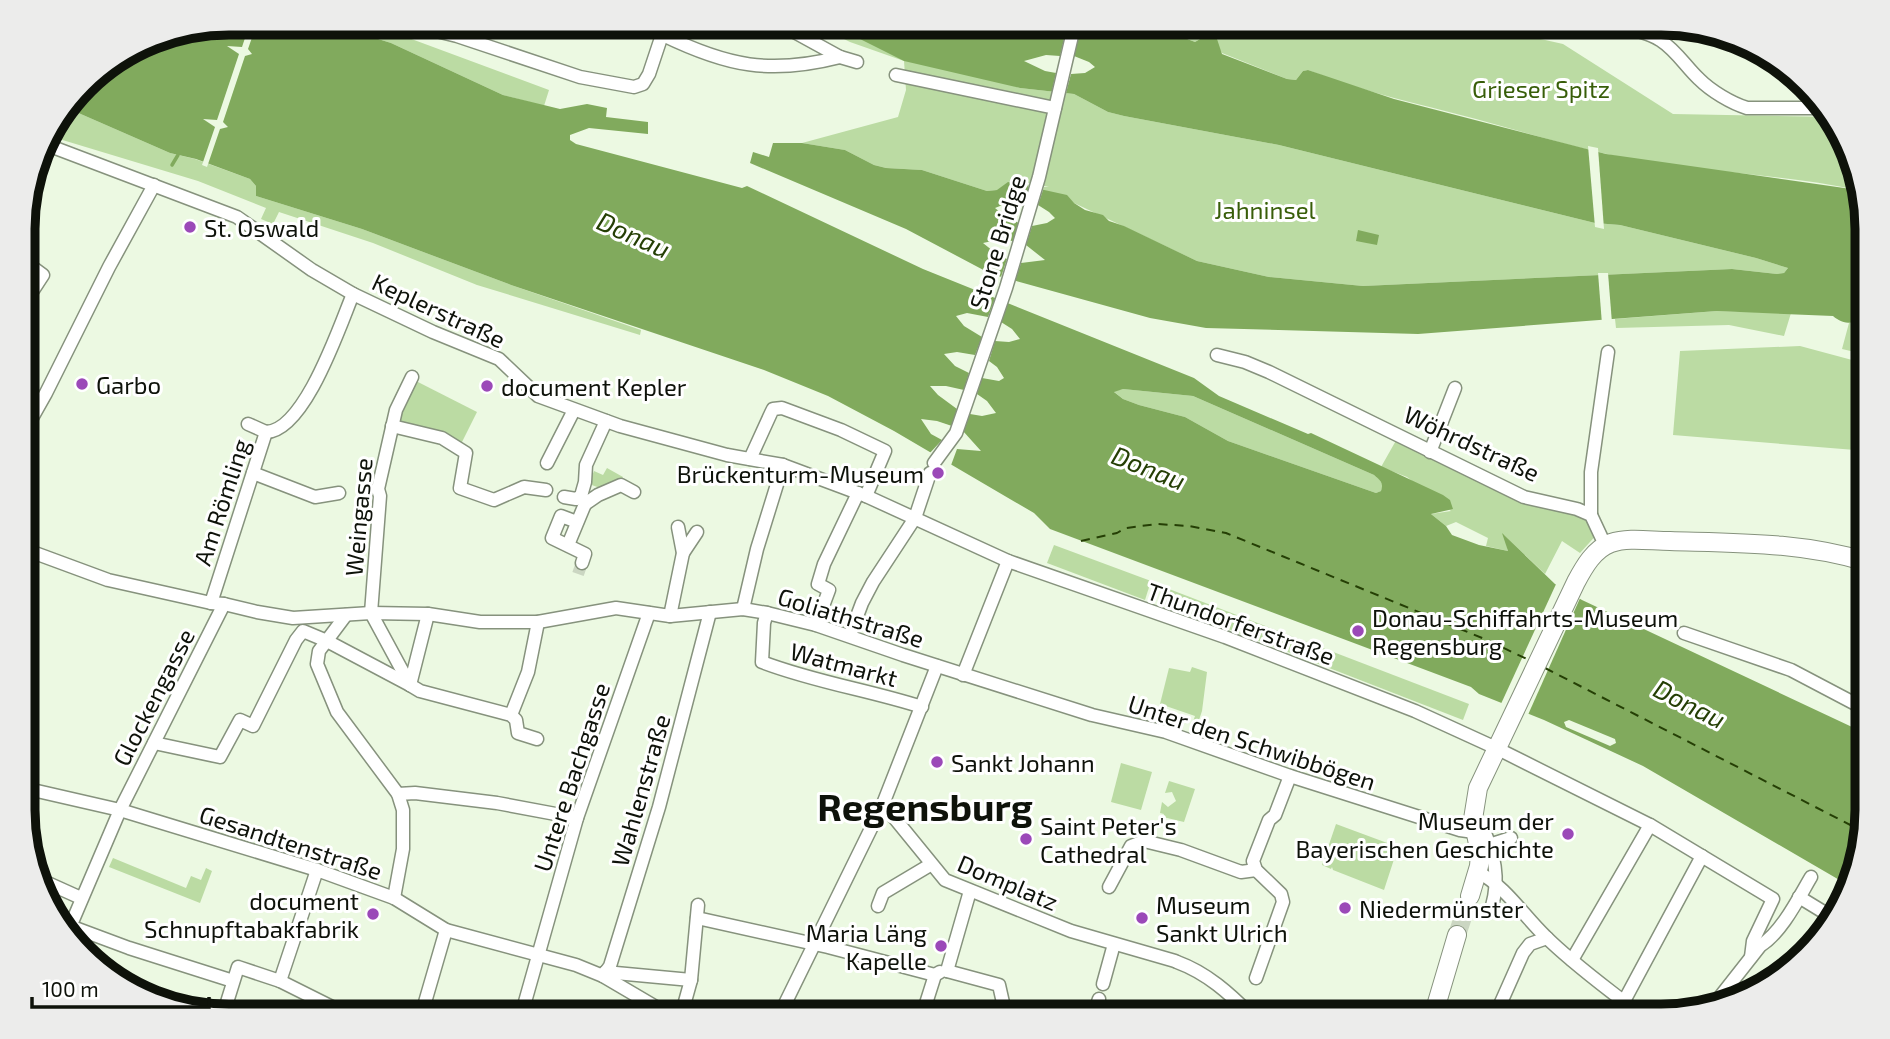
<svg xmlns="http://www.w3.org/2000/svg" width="1890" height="1039" font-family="'Exo 2',sans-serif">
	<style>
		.green { fill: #bbdba3 }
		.water { fill: #81aa5d; fill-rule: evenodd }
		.pier { fill: #ecf9e2 }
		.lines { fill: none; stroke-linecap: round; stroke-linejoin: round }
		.stream { stroke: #81aa5d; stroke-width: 3.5 }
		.ferry { stroke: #253f05; stroke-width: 2; stroke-dasharray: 9 7; stroke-linecap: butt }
		.street-tunnel { stroke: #cbd6c2; stroke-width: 12; stroke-dasharray: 12 6; stroke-linecap: butt }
		.secondary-tunnel { stroke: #cbd6c2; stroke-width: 18; stroke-dasharray: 18 9; stroke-linecap: butt }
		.street-casing { stroke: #86927d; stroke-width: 15 }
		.secondary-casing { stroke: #86927d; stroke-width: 20 }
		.street { stroke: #fff; stroke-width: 12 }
		.secondary { stroke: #fff; stroke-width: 18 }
		.poi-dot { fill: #9b49b8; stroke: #fff; stroke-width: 2.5 }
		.labels { text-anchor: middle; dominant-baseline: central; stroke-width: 6; stroke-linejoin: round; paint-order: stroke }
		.park-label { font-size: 24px; fill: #385e09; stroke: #fff }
		.poi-label { font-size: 24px; fill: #0e120a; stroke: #fff; text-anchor: start }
		.street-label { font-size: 24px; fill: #0e120a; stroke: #fff }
		.water-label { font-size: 26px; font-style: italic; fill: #253f05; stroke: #fff }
		.town-label { font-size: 38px; font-weight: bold; fill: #0e120a; stroke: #fff }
		.rim { fill: none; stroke: #0e120a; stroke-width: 9 }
	</style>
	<rect width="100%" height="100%" fill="#ecf9e2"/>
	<g class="green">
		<polygon points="327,23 371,24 549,90 544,106 503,95 391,43"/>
		<polygon points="812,23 828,23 857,37 1020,88 1074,94 1108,112 1124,116 1279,145 1595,223 1620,225 1756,258 1788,268 1784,273 1777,274 1732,269 1363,286 1269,277 1197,261 1074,203 997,190 987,191 922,170 886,168 874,165 845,150 802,143 898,117 906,90 904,61 850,42"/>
		<path d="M1148,23h322l93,21 110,70 160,3 25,73c-71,-15 -145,-17 -216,-29 -57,-10 -111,-27 -166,-42 -57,-15 -113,-27 -168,-49l-5,1 -7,9 -9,-1 -65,-26c-6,-10 -7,-21 -21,-21l-1,7 -5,3 -18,-7 -11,-9 -10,1z"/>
		<polygon points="67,108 170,153 195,159 250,179 256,186 256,196 362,229 511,285 641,330 640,335 477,285 373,243 279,212 273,224 261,219 266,208 198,181 46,135"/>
		<polygon points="1717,311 1791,313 1784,336 1729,325 1616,328 1615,319"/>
		<polygon points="1867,319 1867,348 1859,353 1842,349 1849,323 1856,323"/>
		<polygon points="1800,346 1867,364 1867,432 1855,450 1673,435 1680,351"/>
		<polygon points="414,380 477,412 461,444 396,423"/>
		<polygon points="1123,389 1193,396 1374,475 1380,480 1383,486 1381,491 1376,493 1228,441 1185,417 1139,405 1123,399 1113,391"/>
		<polygon points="1398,437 1524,497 1577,509 1599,532 1580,553 1562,541 1545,574 1504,535 1508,551 1486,546 1488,538 1456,522 1446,526 1431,514 1451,511 1407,477 1381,467"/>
		<polygon points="607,468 623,477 620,482 600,488 589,484 594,471 603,475"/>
		<polygon points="1054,545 1151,581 1145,600 1047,563"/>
		<polygon points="1169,589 1469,704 1463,720 1164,604"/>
		<polygon points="1192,667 1207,672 1202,711 1195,732 1190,730 1195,716 1160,704 1169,668 1190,672"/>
		<polygon points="1121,763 1152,772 1141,810 1111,802"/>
		<polygon points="1169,781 1195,789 1184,822 1163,817 1164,814 1160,813 1162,802 1168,807 1176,801 1172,792 1165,793"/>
		<polygon points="1336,824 1398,847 1384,890 1333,870 1332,867 1331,869 1322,865"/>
		<polygon points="113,858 186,888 191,876 201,880 206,868 212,871 200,903 109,867"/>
	</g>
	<g class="water">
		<path d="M229,23h98l64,20 112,52 57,14 27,-5 20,4 -1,9 42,5v12l-59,-6 -19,7v5l6,4 166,44 5,-2 176,83 271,109 25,18 89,38 3,-1 132,62 7,5 3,9 -22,5 15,12 6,9 27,10 29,6 -6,-18 53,51 27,16 285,134v89l-19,62 -205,-119 -99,-46 -65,-26 -8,-7 -421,-158 -16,-16 -140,-82 -66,-35 -64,-26 -253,-85 -149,-56 -106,-33v-10l-6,-7 -54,-20 -26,-6 -103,-45 26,-34 57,-36zM1123,389l70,7 181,79c6,5 10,8 7,16l-5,2 -148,-52 -43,-24 -46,-12 -16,-6 -9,-7z"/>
		<path d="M828,23h320l10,5 11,-1 8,8 18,7 5,-3 1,-7 3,-1 13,8 5,15 65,25 9,1 7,-9 5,-1 86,29 212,55 252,36 9,25v104c-12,5 -24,6 -34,-3l-116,-5 -299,23 -212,-6 -56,-10 -159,-44 -85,-45 -156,-66 3,-11 16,5 4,-14h29l43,7 29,15 12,3 36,2 65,21 10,-1 11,-8 59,13 7,8 11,7 18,5 6,6 15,5 73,35 72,16 94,9 369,-17 45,5 7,-1 4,-5 -32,-10 -136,-33 -25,-2 -316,-78 -155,-29 -16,-4 -34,-18 -54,-6 -116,-27z"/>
		<polygon points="1358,230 1379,235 1377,245 1356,241"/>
	</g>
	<g class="pier">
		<polygon points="250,23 257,23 248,49 252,54 245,56 223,122 228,127 220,129 207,167 202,165 215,127 203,119 217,120 239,54 227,46 242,47"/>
		<polygon points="1039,23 1094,23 1099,29 1091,34 1079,36 1074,56 1089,62 1095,67 1085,73 1071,74 1065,97 1051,95 1056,73 1045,71 1024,61 1046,55 1060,56 1065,35 1049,31"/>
		<polygon points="1588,146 1598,148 1604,229 1595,227"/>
		<polygon points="1019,181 1049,187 1044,187 1038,205 1049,212 1055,218 1047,223 1032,226 1026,245 1045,260 1021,263 1014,284 1000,280 1007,259 998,255 983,243 997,240 1013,241 1019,223 1007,218 995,208 1010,202 1025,203 1029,185"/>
		<polygon points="1598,273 1608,273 1612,323 1602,324"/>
		<polygon points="994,293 1011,299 1008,301 1001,322 1012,329 1020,339 1009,342 995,341 989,361 997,367 1004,378 999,381 982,378 977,394 987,401 996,413 982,416 970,414 963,431 981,451 957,449 950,468 928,455 942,440 931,434 921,419 937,421 952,426 957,409 938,395 930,386 946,386 964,390 969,373 955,366 944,354 957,352 975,355 982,337 964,326 956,316 967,313 988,317 996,296"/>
		<polygon points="1557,582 1581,596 1527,717 1500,706"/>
		<polygon points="1569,720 1615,739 1616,743 1610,746 1566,727 1564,722"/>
	</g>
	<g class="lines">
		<polyline class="stream" points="172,165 178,155"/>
		<g class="ferry">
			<polyline points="1081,541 1117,533 1126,528 1157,524 1189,526 1226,533 1487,640 1531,661"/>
			<polyline points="1545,668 1864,832"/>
		</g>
		<polyline class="street-tunnel" points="578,574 582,563"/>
		<polyline class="secondary-tunnel" points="1457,935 1470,896"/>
		<g class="street-casing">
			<g id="street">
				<polyline points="404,23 457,36 580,77 634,87 643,84 649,74 666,23"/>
				<polyline points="778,23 840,57 857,62"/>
				<path d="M1619,23c13,8 29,9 41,17 16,10 26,27 39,39 12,12 32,24 48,29h79"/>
				<path d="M663,35c64,31 107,40 177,22"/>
				<polyline points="896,75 1055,108"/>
				<polyline points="42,143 237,217 312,270 353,294 433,332 499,359 538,396 620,426 727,455 783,465 866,496 1008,561 1225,637 1415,711 1496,748 1650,825 1773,899 1753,941 1751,957"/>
				<polyline points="24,261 43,275 24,304"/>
				<polyline points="1217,355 1245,362 1269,372 1524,497 1577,509 1591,515 1605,545"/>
				<polyline points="248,424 266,432"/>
				<polyline points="392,426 442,438 466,453 460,488 494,500 524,487 546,490"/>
				<polyline points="24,432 46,393 109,267 154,185"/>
				<path d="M266,432c39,-1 74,-107 87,-138"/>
				<polyline points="1430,452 1455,388"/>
				<polyline points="750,459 771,413 773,409 782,408 841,430 885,451 866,496"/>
				<polyline points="547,463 574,410"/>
				<polyline points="934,463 956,433 1006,288 1039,177 1075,23"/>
				<polyline points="253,473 315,497 339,493"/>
				<polyline points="564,497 576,499 581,496 585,482 586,465 606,421"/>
				<polyline points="585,504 598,495 621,485 634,492"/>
				<polyline points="1591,515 1591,472 1608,352"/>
				<polyline points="577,522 561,516 552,538 585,554 582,563"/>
				<polyline points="568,545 585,504 582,497"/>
				<polyline points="24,549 108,580 211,603 224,604 257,612 293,618 371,613 428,614 480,622 538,622 616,608 670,616 743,609 767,613 816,625 903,655 1092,715 1166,732 1290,776 1460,830 1474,832"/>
				<polyline points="683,553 697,532"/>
				<polyline points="24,569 34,553"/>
				<polyline points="211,603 266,432"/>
				<polyline points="743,609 757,549 783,465"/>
				<path d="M767,613l-3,10 -2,39c52,20 107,28 160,45"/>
				<polyline points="428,614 410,685 420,691 511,715 516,720 518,733 537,739"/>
				<polyline points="346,615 319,651 317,664 337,712 398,794 403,810 403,849 394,898"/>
				<polyline points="670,616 683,553 678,527"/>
				<polyline points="816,625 829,590 818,584 824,564 858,493"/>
				<polyline points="1684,633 1791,670 1867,710"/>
				<polyline points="850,635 862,603 873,582 915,518 930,473"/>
				<polyline points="963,675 1008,561"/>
				<polyline points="410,685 371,613 380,496 378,489 396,410 412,377"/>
				<polyline points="511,715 528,672 538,622"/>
				<polyline points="154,743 220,757 240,720 253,726 296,640 303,631 327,641 410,685"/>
				<polyline points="24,788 120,810 317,870 394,898 446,930 576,965 603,976 671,1016"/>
				<polyline points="398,794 415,793 497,803 577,818"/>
				<polyline points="883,804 945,880 1071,931 1175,961"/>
				<path d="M1483,828c11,26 17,50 9,78"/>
				<polyline points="1486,846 1511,838"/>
				<path d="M1478,872c27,14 46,44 67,64 30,30 65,54 97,80"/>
				<polyline points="41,880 81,898"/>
				<polyline points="1109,887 1131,846 1144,841 1181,850 1241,872 1256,870"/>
				<polyline points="1799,897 1835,919"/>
				<polyline points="878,906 883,893 930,865"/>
				<polyline points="697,918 828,947 935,975"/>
				<polyline points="70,926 129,948 233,981"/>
				<polyline points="67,934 120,810 224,604"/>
				<polyline points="1572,960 1650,825"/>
				<path d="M1177,962c30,11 52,31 75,54"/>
				<polyline points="947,971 999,985 1006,1016"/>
				<polyline points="947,971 970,891"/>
				<polyline points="605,972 691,980"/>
				<polyline points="603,976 610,966 659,807 710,612"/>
				<polyline points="1256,978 1283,902 1281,894 1256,870 1253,861 1269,820 1275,815 1290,776"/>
				<polyline points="280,981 317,870"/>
				<polyline points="1103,984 1114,944"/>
				<path d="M1716,1002l44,-56c22,-14 38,-47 51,-69"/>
				<polyline points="223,1015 238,967 280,981 332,1007 329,1016"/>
				<polyline points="421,1016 446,930"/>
				<polyline points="521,1016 577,818 649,613"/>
				<polyline points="681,1016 691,980 698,905"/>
				<polyline points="779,1016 883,804 937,666"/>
				<polyline points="922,1016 935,975 940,972"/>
				<polyline points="1093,1016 1099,999"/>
				<polyline points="1495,1016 1523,953 1530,944 1547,938"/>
				<polyline points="1616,1016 1702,856"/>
			</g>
		</g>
		<g class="secondary-casing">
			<g id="secondary">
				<path d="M1470,896l9,-30 1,-12 -7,-35 5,-31 98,-206c8,-15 18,-33 35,-39 17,-6 40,-2 59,-2 66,2 133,1 197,21"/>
				<polyline points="1433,1016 1457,935"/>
			</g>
		</g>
		<use href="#street" class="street"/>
		<use href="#secondary" class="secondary"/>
	</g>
	<g class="poi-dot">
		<circle cx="190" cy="227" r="7"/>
		<circle cx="82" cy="384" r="7"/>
		<circle cx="487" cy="386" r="7"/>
		<circle cx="938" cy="473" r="7"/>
		<circle cx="1358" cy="631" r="7"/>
		<circle cx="937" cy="762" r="7"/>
		<circle cx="1568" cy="834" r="7"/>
		<circle cx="1026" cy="839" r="7"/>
		<circle cx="1345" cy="908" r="7"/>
		<circle cx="373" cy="914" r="7"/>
		<circle cx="1142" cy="918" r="7"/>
		<circle cx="941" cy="946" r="7"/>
	</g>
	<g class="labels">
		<g class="park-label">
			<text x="1541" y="88">Grieser Spitz</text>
			<text x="1265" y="209">Jahninsel</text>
		</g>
		<g class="poi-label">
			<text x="204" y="227">St. Oswald</text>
			<text x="96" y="384">Garbo</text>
			<text x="501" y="386">document Kepler</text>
			<text x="924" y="473" text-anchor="end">Brückenturm-Museum</text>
			<text x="1372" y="617">Donau-Schiffahrts-Museum<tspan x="1372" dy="28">Regensburg</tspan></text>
			<text x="951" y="762">Sankt Johann</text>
			<text x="1554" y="820" text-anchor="end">Museum der<tspan x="1554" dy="28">Bayerischen Geschichte</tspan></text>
			<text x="1040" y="825">Saint Peter's<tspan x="1040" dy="28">Cathedral</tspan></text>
			<text x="359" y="900" text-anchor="end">document<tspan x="359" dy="28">Schnupftabakfabrik</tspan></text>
			<text x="1156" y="904">Museum<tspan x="1156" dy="28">Sankt Ulrich</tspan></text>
			<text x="1359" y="908">Niedermünster</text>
			<text x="927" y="932" text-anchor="end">Maria Läng<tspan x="927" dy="28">Kapelle</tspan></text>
		</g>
		<g class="street-label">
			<text transform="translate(997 242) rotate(-73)">Stone Bridge</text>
			<text transform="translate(439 310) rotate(25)">Keplerstraße</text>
			<text transform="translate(1472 443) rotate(25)">Wöhrdstraße</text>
			<text transform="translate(221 502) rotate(-72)">Am Römling</text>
			<text transform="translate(358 517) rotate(-85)">Weingasse</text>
			<text transform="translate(851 617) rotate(17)">Goliathstraße</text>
			<text transform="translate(1241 623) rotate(20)">Thundorferstraße</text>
			<text transform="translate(844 664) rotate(15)">Watmarkt</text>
			<text transform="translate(153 697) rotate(-63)">Glockengasse</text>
			<text transform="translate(1252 742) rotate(18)">Unter den Schwibbögen</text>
			<text transform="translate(571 777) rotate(-72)">Untere Bachgasse</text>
			<text transform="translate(640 790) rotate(-74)">Wahlenstraße</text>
			<text transform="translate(291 842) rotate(18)">Gesandtenstraße</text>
			<text transform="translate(1008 882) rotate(23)">Domplatz</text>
		</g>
		<g class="water-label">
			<text transform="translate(634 234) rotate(24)">Donau</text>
			<text transform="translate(1149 467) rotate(22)">Donau</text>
			<text transform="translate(1690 703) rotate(27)">Donau</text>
		</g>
		<g class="town-label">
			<text x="925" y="806">Regensburg</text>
		</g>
	</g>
	<path d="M0 0H1890V1039H0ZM229 35H1661A194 194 0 0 1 1855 229V810A194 194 0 0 1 1661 1004H229A194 194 0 0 1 35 810V229A194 194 0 0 1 229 35Z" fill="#ececeb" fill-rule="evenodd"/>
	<path class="rim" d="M229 35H1661A194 194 0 0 1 1855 229V810A194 194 0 0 1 1661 1004H229A194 194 0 0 1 35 810V229A194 194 0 0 1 229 35Z"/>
	<path d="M32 997v10h177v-10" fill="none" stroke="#0e120a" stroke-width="3.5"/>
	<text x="42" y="997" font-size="21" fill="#0e120a" stroke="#ffffff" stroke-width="5" paint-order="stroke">100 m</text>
</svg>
